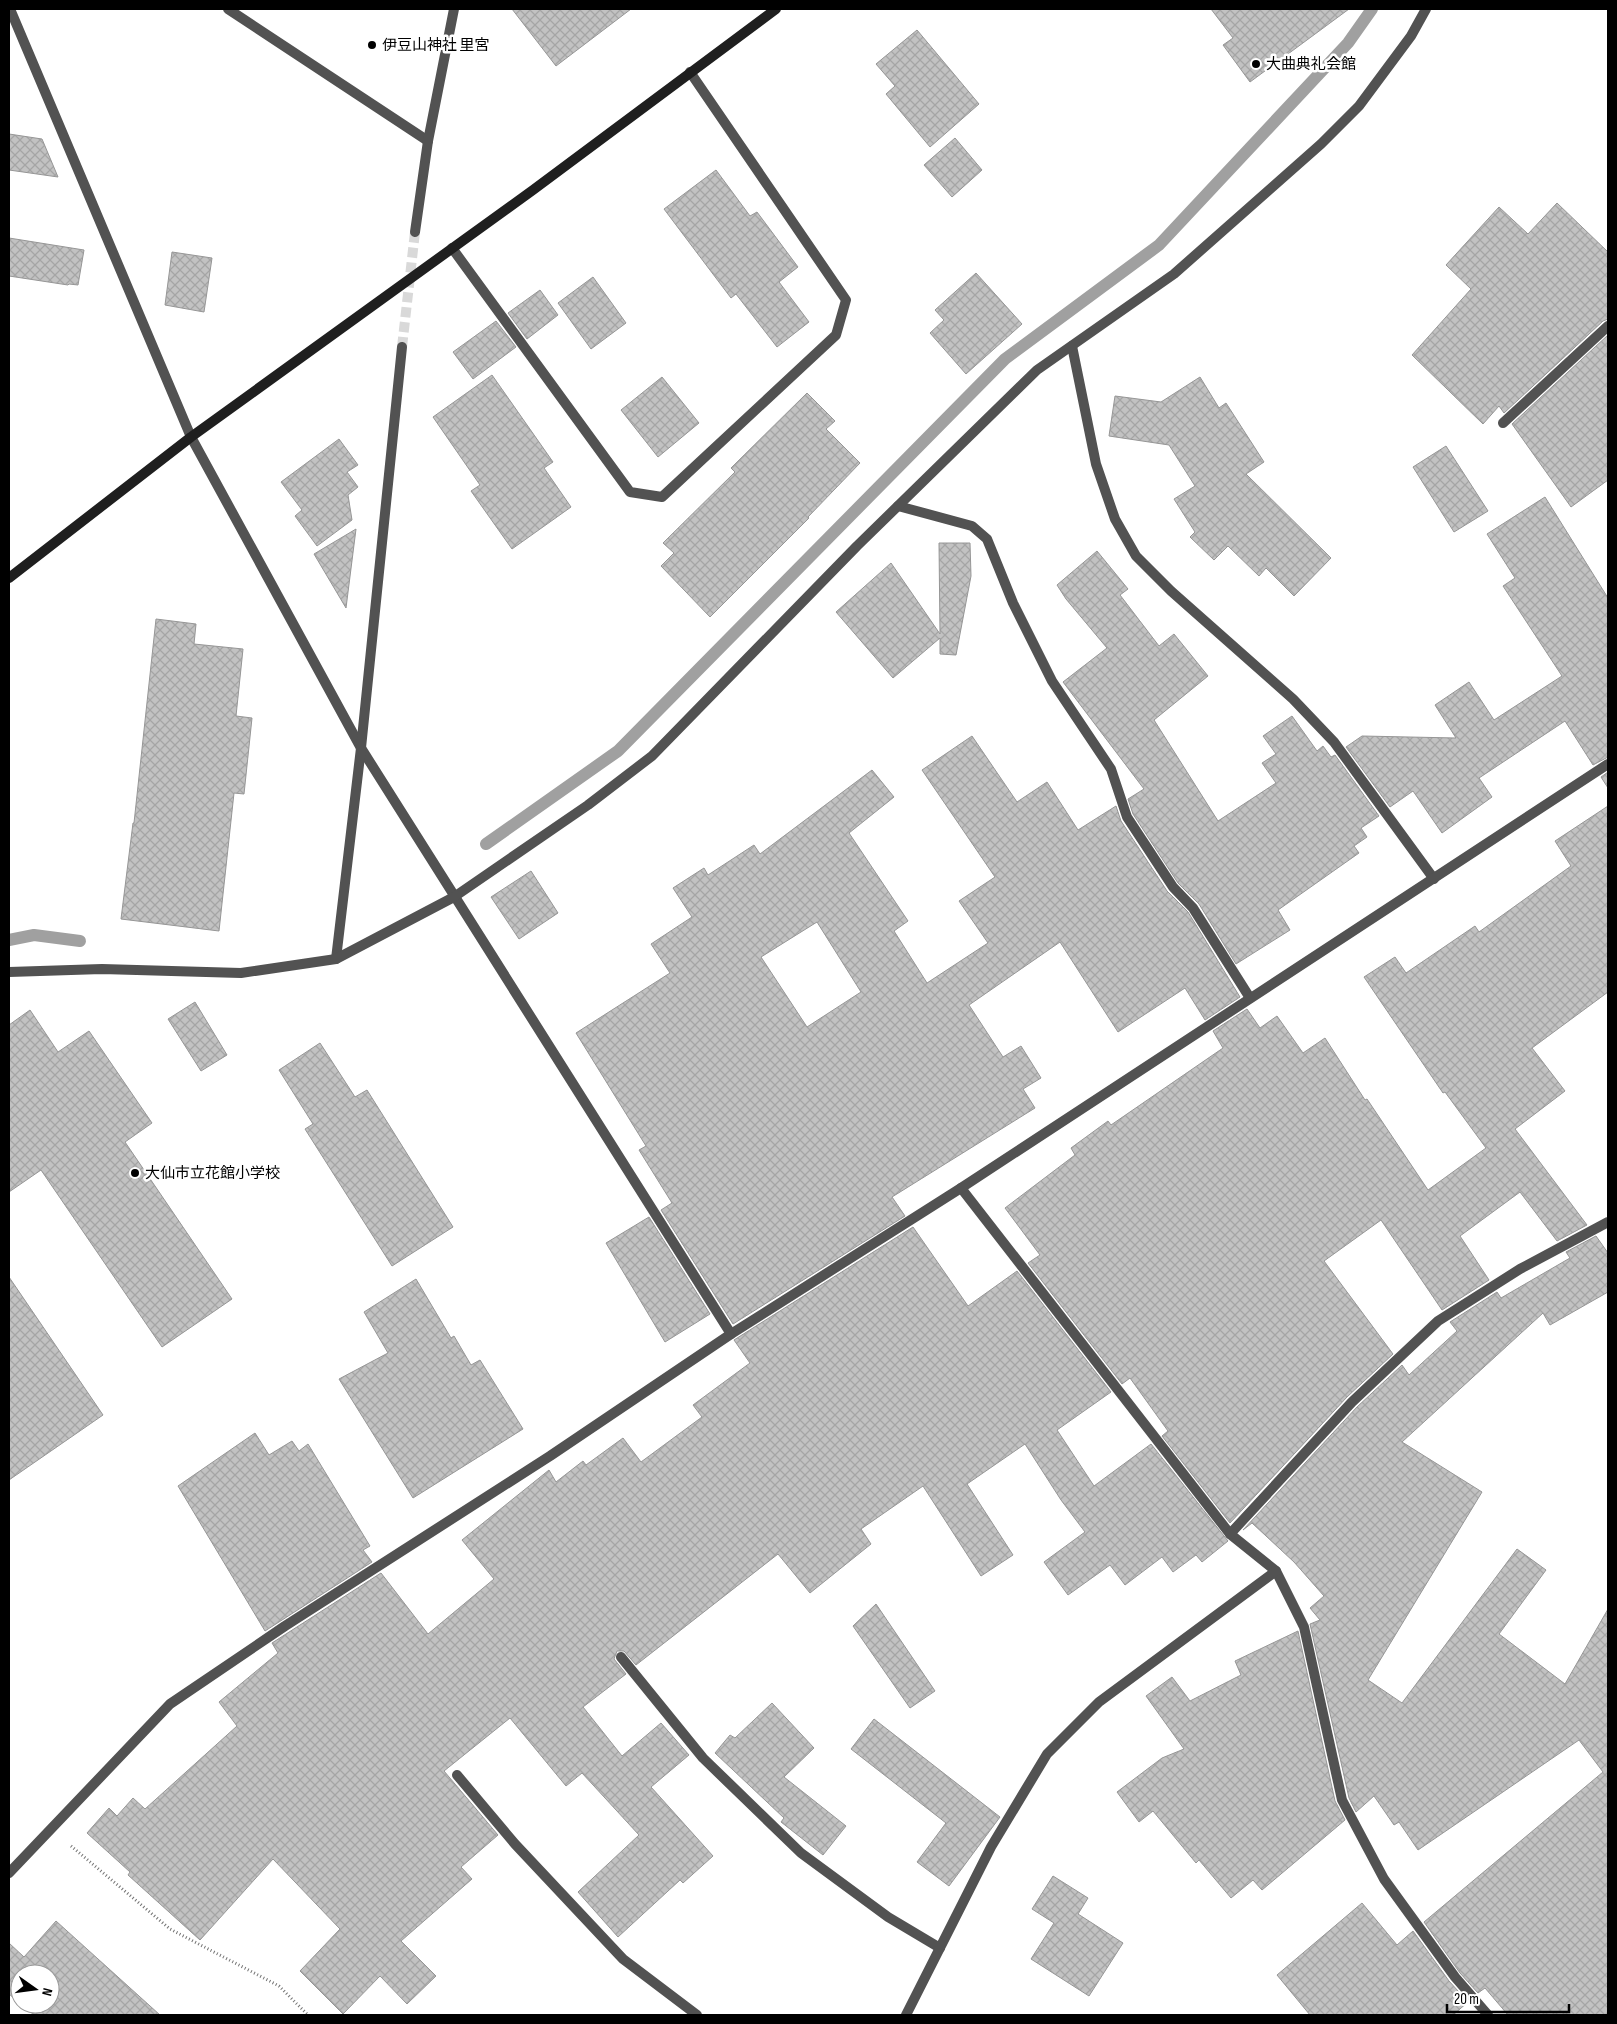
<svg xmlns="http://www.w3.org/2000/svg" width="1617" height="2024" font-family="'Sofia Sans Condensed','Noto Sans JP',sans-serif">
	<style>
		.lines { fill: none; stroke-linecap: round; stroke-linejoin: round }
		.stream { stroke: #a0a0a0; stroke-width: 12 }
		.building { fill: url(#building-cross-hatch); stroke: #969696; fill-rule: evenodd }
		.street-tunnel { stroke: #d9d9d9; stroke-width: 10; stroke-dasharray: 10 5; stroke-linecap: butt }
		.path { stroke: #747474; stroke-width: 3; stroke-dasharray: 1 2.5; stroke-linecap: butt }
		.street { stroke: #525252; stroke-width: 10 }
		.secondary { stroke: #1f1f1f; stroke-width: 10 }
		.poi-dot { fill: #000; stroke: #fff; stroke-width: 2 }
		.labels { text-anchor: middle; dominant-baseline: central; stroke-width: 5; stroke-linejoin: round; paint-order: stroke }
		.poi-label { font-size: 15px; fill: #000; stroke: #fff; text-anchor: start }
	</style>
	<defs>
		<pattern id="building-cross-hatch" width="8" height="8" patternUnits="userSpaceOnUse" patternTransform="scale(1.25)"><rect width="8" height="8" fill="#c2c2c2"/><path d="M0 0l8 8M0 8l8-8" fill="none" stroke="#a5a5a5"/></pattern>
	</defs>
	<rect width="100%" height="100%" fill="#fff"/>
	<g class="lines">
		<g class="stream">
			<polyline points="486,844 618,751 1005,359 1159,245 1348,43 1372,9"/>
			<polyline points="9,940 34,935 80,941"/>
		</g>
	</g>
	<g class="building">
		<polygon points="512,9 631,9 556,66"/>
		<polygon points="1211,9 1349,9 1250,82 1223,45 1233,38"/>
		<polygon points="917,30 979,104 930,147 886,94 895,86 876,64"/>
		<polygon points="9,134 42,139 58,177 9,170"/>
		<polygon points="955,138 982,170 952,197 924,165"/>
		<polygon points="716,170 750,216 757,212 798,267 779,282 809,322 777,347 736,294 731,298 664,209"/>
		<polygon points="1557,203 1608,252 1608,319 1603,321 1504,413 1499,406 1483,424 1412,355 1471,289 1446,265 1499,207 1528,234"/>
		<polygon points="9,238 84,250 78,285 69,284 68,285 9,276"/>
		<polygon points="172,252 212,258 204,312 165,305"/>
		<polygon points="976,273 1022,324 966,374 930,333 944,320 935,310"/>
		<polygon points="593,277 626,323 591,349 558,303"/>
		<polygon points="540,290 558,315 527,339 508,313"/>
		<polygon points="496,321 516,347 473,379 453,352"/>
		<polygon points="1608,335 1608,480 1571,507 1512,424"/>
		<polygon points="492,375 553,462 544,468 571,507 512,549 471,491 480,485 433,417"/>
		<polygon points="662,377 699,423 658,457 621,410"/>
		<polygon points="1200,377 1219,408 1226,403 1264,462 1246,474 1331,558 1294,596 1266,568 1259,576 1228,546 1214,560 1190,537 1195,532 1174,499 1195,486 1169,445 1109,436 1115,396 1161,402"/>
		<polygon points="807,393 835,421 826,429 860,463 808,517 809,518 710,617 661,566 674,553 663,543 735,472 731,468"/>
		<polygon points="339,439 358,465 347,472 358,487 348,495 352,520 317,546 295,516 302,510 281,482"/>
		<polygon points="1446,446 1488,511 1454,532 1413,467"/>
		<polygon points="1545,497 1608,598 1608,757 1593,765 1565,721 1479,778 1492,797 1442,833 1413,791 1390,807 1346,747 1362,736 1456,738 1435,705 1469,682 1494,720 1562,676 1503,586 1515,578 1487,534"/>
		<polygon points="356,529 346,608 314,554"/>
		<polygon points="939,543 970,543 971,576 956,655 940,654 940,638 893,678 836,612 891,563 940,634"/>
		<polygon points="1097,551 1128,589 1120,595 1159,646 1174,634 1208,676 1154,720 1218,821 1276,783 1262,763 1276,754 1263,736 1292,716 1317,751 1323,746 1331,757 1335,755 1379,816 1361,828 1367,837 1354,846 1359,853 1278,910 1290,930 1236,964 1199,904 1178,883 1133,814 1128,799 1144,789 1063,682 1107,648 1066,599 1057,585"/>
		<polygon points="156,619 196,624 194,644 243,649 236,716 252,718 244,794 234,793 219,931 121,919 133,823 134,823"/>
		<path d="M972,736l45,66 30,-20 31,48 38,-24 5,15 46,70 21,21 52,85 -35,23 -20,-32 -67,44 -58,-90 -91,63 34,52 18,-11 20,32 -18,11 12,19 -143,89 13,19 -172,108 -72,-114 11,-7 -33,-53 7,-4 -70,-113 94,-60 -19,-29 41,-27 -19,-29 31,-20 4,7 46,-30 6,9 112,-84 22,27 -45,36 59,88 -14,10 33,52 61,-40 -29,-42 36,-24 -73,-107zM817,922l44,70 -54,35 -46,-70z"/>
		<polygon points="1608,772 1608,788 1601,777"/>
		<polygon points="1608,806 1608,992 1532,1048 1565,1091 1515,1129 1587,1225 1557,1241 1520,1192 1460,1236 1489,1280 1442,1310 1381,1220 1324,1261 1393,1354 1347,1397 1230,1523 1162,1436 1168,1431 1130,1378 1122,1384 1028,1263 1040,1255 1005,1208 1075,1155 1071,1148 1108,1121 1111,1125 1223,1048 1213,1031 1247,1009 1260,1028 1277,1016 1303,1053 1325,1038 1365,1100 1367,1099 1428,1190 1486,1148 1445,1092 1443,1093 1364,977 1395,957 1406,973 1475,926 1479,932 1571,866 1555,841"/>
		<polygon points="531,871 558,913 519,939 491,897"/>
		<polygon points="195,1002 227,1055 201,1071 168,1019"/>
		<polygon points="30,1010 58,1052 89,1031 152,1123 125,1142 232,1299 162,1347 41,1170 9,1192 9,1025"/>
		<polygon points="320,1043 355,1097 367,1090 453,1227 392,1266 305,1129 313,1124 279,1070"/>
		<polygon points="649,1217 710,1314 665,1342 606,1243"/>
		<polygon points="913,1227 968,1306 1017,1271 1111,1392 1057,1430 1094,1486 1151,1444 1228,1541 1202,1562 1196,1555 1173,1572 1162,1557 1125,1585 1110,1565 1068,1595 1044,1562 1085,1532 1061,1500 1025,1444 967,1484 1013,1555 981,1576 923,1486 861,1529 871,1544 810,1593 778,1554 636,1665 624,1651 617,1651 614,1659 626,1674 583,1707 622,1756 661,1723 689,1755 651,1787 713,1856 683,1883 680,1880 618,1937 578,1892 639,1835 582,1773 566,1786 510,1718 444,1771 498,1835 461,1867 472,1879 401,1941 436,1976 407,2004 380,1976 343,2014 300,1971 340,1929 273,1859 200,1940 128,1875 130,1872 87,1833 109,1808 117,1816 133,1798 145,1809 237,1726 219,1702 278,1653 272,1643 381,1573 428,1634 494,1579 462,1540 549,1470 556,1482 583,1461 586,1465 623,1438 641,1462 702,1417 693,1405 750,1363 734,1340"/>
		<polygon points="1596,1236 1608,1253 1608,1292 1550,1325 1543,1313 1402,1442 1482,1492 1368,1680 1402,1703 1517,1549 1546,1570 1499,1634 1565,1684 1608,1609 1608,2015 1508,2015 1485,1988 1478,1993 1460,1973 1424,1922 1603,1772 1579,1740 1418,1850 1399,1822 1394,1825 1374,1796 1356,1812 1349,1798 1310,1624 1320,1620 1310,1608 1324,1596 1294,1562 1252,1523 1243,1530 1357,1407 1402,1365 1409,1375 1457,1331 1450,1322 1497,1292 1501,1298 1570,1258 1566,1252"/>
		<polygon points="9,1277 103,1415 9,1480"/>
		<polygon points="416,1279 451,1338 454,1336 471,1365 480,1360 523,1429 413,1498 339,1379 388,1353 364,1312"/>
		<polygon points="255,1433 269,1455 292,1441 299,1451 308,1444 370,1546 363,1550 372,1562 265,1631 178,1486"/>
		<polygon points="876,1604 935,1691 910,1708 853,1626"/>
		<polygon points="1298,1631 1335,1801 1345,1820 1262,1890 1253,1880 1231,1898 1199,1860 1196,1863 1153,1811 1139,1822 1117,1792 1162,1758 1184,1749 1146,1696 1172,1677 1190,1701 1241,1675 1235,1661"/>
		<polygon points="772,1703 814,1748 784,1777 846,1826 823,1855 781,1822 784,1818 715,1753 730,1735 735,1738"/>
		<polygon points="874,1719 1000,1817 949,1886 917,1862 946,1823 851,1749"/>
		<polygon points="1053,1876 1088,1898 1078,1914 1123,1943 1089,1996 1031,1959 1054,1923 1032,1909"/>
		<polygon points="1362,1903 1397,1945 1413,1931 1449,1981 1468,2002 1453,2015 1310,2015 1277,1975"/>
		<polygon points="56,1921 160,2015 34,2015 21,2004 50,2004 50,1974 20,1974 20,2003 9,1994 9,1943 24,1957"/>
	</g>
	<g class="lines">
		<polyline class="street-tunnel" points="402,347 415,232"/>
		<polyline class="path" points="71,1846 170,1929 279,1986 308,2015"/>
		<g class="street">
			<polyline points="10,9 191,437 361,748 731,1334"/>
			<polyline points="228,9 428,141"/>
			<polyline points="415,232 428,141 454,9"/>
			<polyline points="452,248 630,492 662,497 836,335 846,300 690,72"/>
			<polyline points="1072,346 1096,464 1115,519 1136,556 1171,591 1293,699 1334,742 1434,879"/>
			<polyline points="1503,423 1608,326"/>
			<polyline points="898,506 972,526 987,539 1013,603 1052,681 1111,769 1127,817 1173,887 1193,908 1250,998"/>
			<polyline points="336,959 361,748 402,347"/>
			<polyline points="9,972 102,969 241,973 336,959 454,897 588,805 652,756 857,546 1037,370 1174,274 1321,144 1359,106 1411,36 1426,9"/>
			<polyline points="961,1188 1230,1534 1276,1571 1304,1627 1342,1800 1384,1879 1455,1977 1488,2015"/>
			<polyline points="1230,1534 1352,1402 1438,1321 1520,1269 1608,1222"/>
			<polyline points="621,1657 703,1758 801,1853 888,1917 940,1948"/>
			<polyline points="457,1775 515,1844 623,1959 697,2015"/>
			<polyline points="9,1873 170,1704 285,1626 550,1456 731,1334 961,1188 1608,764"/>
			<polyline points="906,2015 991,1847 1047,1754 1099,1702 1276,1571"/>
		</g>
		<polyline class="secondary" points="9,578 191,437 533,190 776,9"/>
	</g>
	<g class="poi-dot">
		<circle cx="372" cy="45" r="5"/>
		<circle cx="1256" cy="64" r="5"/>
		<circle cx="135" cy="1173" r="5"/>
	</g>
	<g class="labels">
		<g class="poi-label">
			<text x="382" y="45">伊豆山神社 里宮</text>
			<text x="1266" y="64">大曲典礼会館</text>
			<text x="145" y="1173">大仙市立花館小学校</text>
		</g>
	</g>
	<rect width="1617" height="2024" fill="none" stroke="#000000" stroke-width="20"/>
	<g transform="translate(35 1989) rotate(104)"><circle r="24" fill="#ffffff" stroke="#999999"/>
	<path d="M0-4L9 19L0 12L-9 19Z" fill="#000000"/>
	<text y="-8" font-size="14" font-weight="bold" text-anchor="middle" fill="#000000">N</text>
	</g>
	<path d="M1447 2004v8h122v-8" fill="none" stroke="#000000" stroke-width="2.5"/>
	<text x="1454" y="2004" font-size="15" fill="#000000" stroke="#ffffff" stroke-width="4" paint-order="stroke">20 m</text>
</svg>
